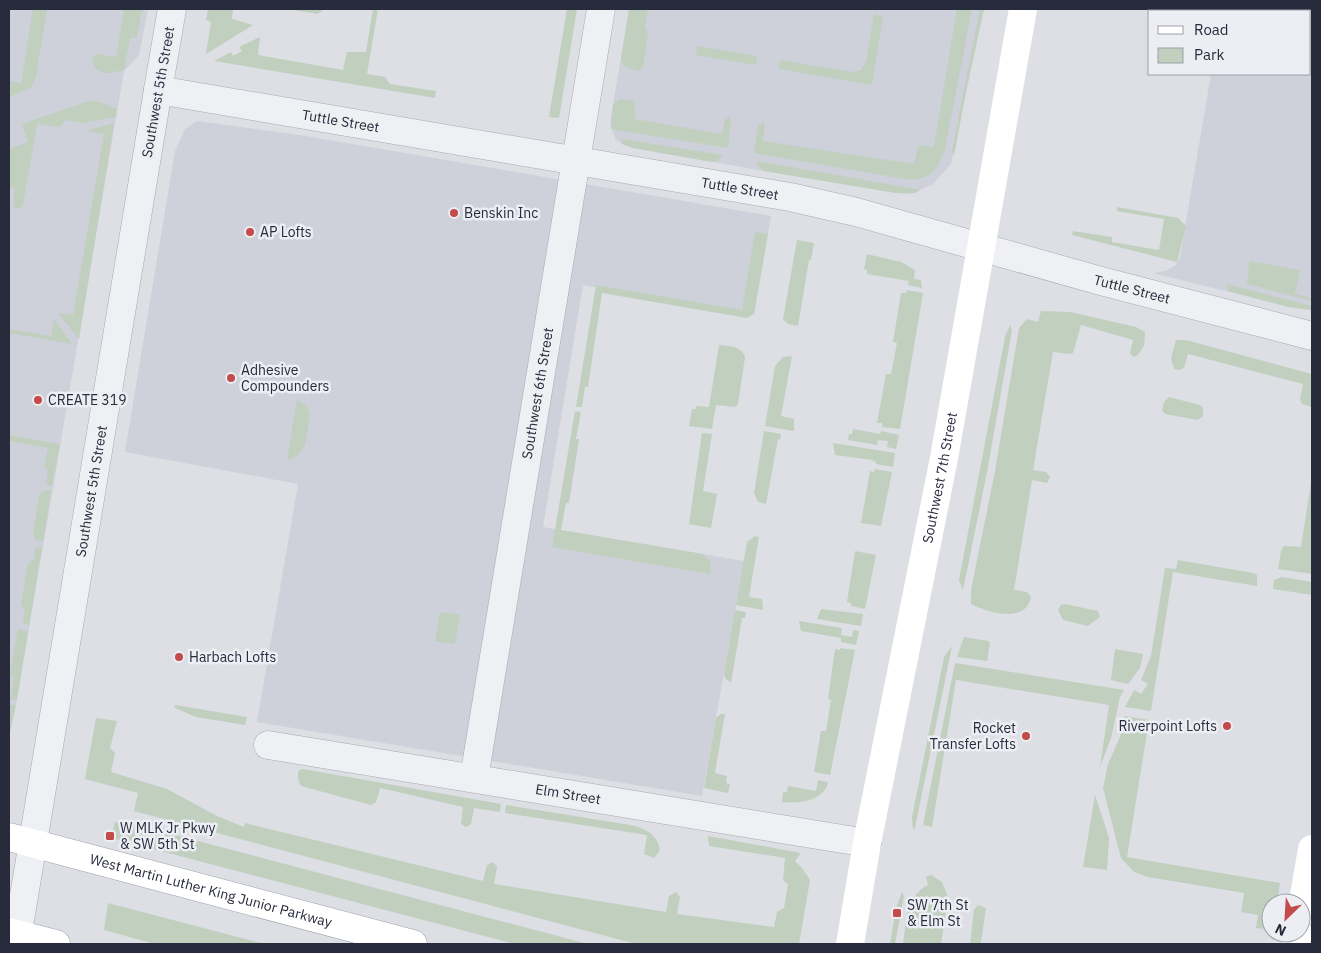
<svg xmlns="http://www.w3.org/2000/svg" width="1321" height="953" font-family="'IBM Plex Sans',sans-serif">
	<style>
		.built { fill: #cfd1da }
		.green { fill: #c0cfbe }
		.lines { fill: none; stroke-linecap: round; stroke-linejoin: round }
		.minor-casing { stroke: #a6a9b2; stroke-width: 29 }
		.tertiary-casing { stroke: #a6a9b2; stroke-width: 29 }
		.primary-casing { stroke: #9da1b0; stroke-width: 29 }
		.minor { stroke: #eff0f4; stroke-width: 28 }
		.tertiary { stroke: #eff0f4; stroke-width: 28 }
		.secondary { stroke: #fff; stroke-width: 28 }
		.primary { stroke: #fff; stroke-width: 28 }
		.poi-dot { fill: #c34b49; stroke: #eceef3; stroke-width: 2 }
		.labels { text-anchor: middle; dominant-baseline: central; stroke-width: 5; stroke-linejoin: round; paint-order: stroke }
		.street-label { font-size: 14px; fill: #272b3b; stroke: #eceef3 }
		.poi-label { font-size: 14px; fill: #272b3b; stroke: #eceef3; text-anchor: start }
	</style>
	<rect width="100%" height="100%" fill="#dddfe5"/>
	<g class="built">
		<polygon points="9,9 148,9 139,55 124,71 16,705 9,704"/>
		<polygon points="629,9 984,9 951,164 933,184 914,193 905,194 764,171 633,148 622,144 615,139 610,123"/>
		<polygon points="1222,9 1312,9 1312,310 1289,307 1153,273 1166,271 1176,265 1180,257 1211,74 1310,74 1310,11 1222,11"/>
		<polygon points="197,121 300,135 771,216 754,314 583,285 543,527 744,561 702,796 257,722 298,484 125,452 175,151 185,129"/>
	</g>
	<g class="green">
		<polygon points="33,9 47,9 36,76 31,88 9,97 9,81 21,83"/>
		<polygon points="124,9 142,9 137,38 130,38 124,70 109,73 102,73 94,67 92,57 97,54 116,57"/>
		<polygon points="208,9 233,9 232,19 253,25 206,54 211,22 206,20"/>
		<polygon points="288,9 325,9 317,14"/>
		<polygon points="373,9 378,9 367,74 385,77 390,84 436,91 435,98 214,61 231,52 233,56 242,51 239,47 260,37 258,55 343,70 347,52 366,52"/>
		<polygon points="567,9 577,9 559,118 549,117"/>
		<polygon points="629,9 648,9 645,26 648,35 643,68 638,71 624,66 621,59"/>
		<path d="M957,9h15l-27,140c-5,18 -15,30 -34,31l-157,-27 4,-27 5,-4 2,5 -2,14 151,23 4,-17 3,-2 13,2z"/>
		<polygon points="980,9 984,9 968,81 954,156 952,151"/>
		<polygon points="874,14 883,16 872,85 779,69 780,60 852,72 861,70 866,62"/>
		<polygon points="697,46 757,56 756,65 696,55"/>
		<polygon points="620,99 635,101 635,119 722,134 725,120 729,117 731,120 728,148 611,129 613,104"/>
		<polygon points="89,101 100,102 117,109 116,117 82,123 65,120 60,127 37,124 23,205 19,209 15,208 13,204 15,188 9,187 9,149 28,142 22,124"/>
		<polygon points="114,123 79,339 58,313 73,315 104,134 85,131"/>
		<polygon points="623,139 723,155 718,160 712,162 633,148 622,144"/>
		<polygon points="756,161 921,190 914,193 895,193 764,171 759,167"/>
		<polygon points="1117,207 1178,218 1186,226 1177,262 1072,235 1073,231 1112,237 1112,242 1159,250 1164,219 1117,211"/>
		<polygon points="755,232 768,234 754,314 747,318 741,317 602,293 588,387 585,387 582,407 576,407 596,285 742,310"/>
		<polygon points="797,240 814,243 811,260 809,260 798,326 788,324 783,319"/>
		<polygon points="867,254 901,262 915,270 914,279 921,280 922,288 908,285 909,281 867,274 867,270 864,269"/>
		<polygon points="1249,261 1300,270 1295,294 1312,298 1312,301 1247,284"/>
		<polygon points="1227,284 1312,306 1312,310 1289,307 1228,291"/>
		<polygon points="907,290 923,293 900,429 882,427 882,423 877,423 886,374 891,374 897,343 893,342 901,293 906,293"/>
		<path d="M1041,311l29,1 66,15 9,5 -1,14 -7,10 -4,1 -3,-4 3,-13 -52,-15 -8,28 -3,1 -17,-2 -20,118 13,2 4,5 -3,6 -15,-3 -18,110 13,2 4,5c-5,27 -42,16 -60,7v-14l24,-119 24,-143 8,-9 11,3z"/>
		<polygon points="54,319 72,344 9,333 9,329 51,336"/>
		<polygon points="1010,325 1012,330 987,472 963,590 959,580 1005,337"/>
		<polygon points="1176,340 1186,340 1312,374 1312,407 1302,404 1300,399 1303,384 1188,354 1184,368 1179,370 1174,369 1171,358"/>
		<path d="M719,345c11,1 22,1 26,12l-7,47 -3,3 -19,-2 -4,24 -23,-3 3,-17h4v-3l13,1z"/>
		<polygon points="792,356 781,416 794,419 794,431 765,426 775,366 783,357"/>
		<polygon points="1169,397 1200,405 1203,408 1203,416 1198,420 1165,414 1162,410 1164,402"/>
		<polygon points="297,400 307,406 310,414 305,445 296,457 287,460"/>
		<polygon points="575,411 581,412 576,439 579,439 569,503 566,503 561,530 703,554 711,563 710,574 552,547"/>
		<polygon points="853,429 880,434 881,431 899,435 896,449 887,447 888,441 878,440 877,445 848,440 849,434 852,434"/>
		<polygon points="764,431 781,434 780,440 778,439 766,504 758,502 754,493"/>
		<polygon points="702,433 712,434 703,491 717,494 711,528 689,524"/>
		<polygon points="9,435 60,444 52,486 46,485 48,471 44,467 48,448 9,441"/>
		<polygon points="833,443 895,453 893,467 876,464 876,462 872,460 835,455"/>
		<polygon points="875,469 892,472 881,526 861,523 870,471 874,472"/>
		<polygon points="1312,476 1312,574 1278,569 1281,551 1284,546 1301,547"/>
		<polygon points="45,490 51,491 43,542 35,539 33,535 39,494"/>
		<polygon points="755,536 759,537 749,597 762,599 763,610 736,605 747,542"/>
		<polygon points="42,547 29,625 23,622 25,610 21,604 28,563 34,559 35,548"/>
		<polygon points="855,551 876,555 865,609 851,606 851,603 847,602"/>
		<polygon points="1178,560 1253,573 1257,575 1257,586 1173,572 1151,711 1125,707 1134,690 1141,694 1148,684 1141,680 1151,656 1165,568 1176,569"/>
		<polygon points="1282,577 1312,582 1312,595 1273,589 1274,580"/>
		<polygon points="1065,604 1098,611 1100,617 1088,626 1063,620 1058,610 1061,605"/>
		<polygon points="821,609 863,614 861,626 817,619"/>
		<polygon points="735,610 746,612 745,618 742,618 731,683 725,678 724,674"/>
		<polygon points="440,612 460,615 455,644 435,641"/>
		<polygon points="799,621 842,628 841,635 852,637 853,630 859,631 856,645 841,642 841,638 801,631"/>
		<polygon points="18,629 28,631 17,700 10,699 14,679 10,674"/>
		<polygon points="964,637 988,641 990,643 987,661 957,657"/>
		<polygon points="952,646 915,828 913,830 912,817 944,657"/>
		<polygon points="840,648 855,650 830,775 814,772 821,731 826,731 831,700 828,699 835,649 840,650"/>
		<polygon points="1115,649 1143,654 1140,668 1128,684 1111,680"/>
		<polygon points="955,663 1124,690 1120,697 1111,738 1100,767 1109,705 956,680 932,827 923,825"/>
		<polygon points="9,704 16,705 9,737"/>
		<polygon points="175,705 247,717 245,725 196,717 175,708"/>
		<polygon points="721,714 725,714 715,773 727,776 726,783 730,784 728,793 704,788 716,718"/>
		<polygon points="1124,716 1149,720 1127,857 1280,883 1277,902 1269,901 1263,929 1256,928 1258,915 1241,912 1244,893 1148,877 1134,872 1121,858 1103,788 1108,764 1120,737"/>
		<polygon points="96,718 117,721 110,748 115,753 111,772 167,789 217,816 244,827 245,823 483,881 487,865 493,862 497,867 494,884 666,912 669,896 676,892 680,897 677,914 774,927 777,912 784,908 788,884 783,880 785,858 709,846 708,836 801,853 795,861 802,868 810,880 799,944 636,944 134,811 138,793 85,779"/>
		<path d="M303,769l198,35 -1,8 -26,-4 -3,16 -5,3 -5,-3 2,-17 -83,-19 -4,14 -5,3 -70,-19c-3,-6 -4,-9 -2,-16z"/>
		<path d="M818,780l10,2c-3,19 -31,22 -46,20l1,-10h4l1,-6 28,5z"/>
		<polygon points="1095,795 1109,838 1107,870 1083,867"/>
		<path d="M506,805l130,21c13,5 22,11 24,24l-6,8 -10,-4 3,-19 -142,-22z"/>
		<polygon points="115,822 130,826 130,823 588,944 515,944 111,838"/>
		<path d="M931,875l11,7 6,15 -7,47h-38c4,-22 2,-48 25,-59l-2,-8z"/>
		<polygon points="902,892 904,896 895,944 890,944 896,908"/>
		<polygon points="108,903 265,944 155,944 104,930"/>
		<polygon points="978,905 986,908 981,942 979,944 970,944 974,910"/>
	</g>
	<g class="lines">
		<g class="minor-casing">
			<g id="minor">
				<polyline points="158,90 172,9"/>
				<path id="s1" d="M268,745l599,98"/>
				<path id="s2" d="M474,778l127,-769"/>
			</g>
		</g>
		<g class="tertiary-casing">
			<g id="tertiary">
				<path id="s3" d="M16,944l142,-854 632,107 66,15 245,69 211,55"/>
			</g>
		</g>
		<g class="primary-casing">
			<g id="primary">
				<path id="s5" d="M9,837l404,107"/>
				<polyline points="9,932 56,944"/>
			</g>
		</g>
		<use href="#minor" class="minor"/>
		<use href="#tertiary" class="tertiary"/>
		<g class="secondary">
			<polyline points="1301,913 1312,849"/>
			<path id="s4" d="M850,944l17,-101 77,-385 79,-449"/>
			<polyline points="1296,944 1298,933"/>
		</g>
		<use href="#primary" class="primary"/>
	</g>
	<g class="poi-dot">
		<circle cx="454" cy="213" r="5"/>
		<circle cx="250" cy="232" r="5"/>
		<circle cx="231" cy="378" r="5"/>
		<circle cx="38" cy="400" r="5"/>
		<circle cx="179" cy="657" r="5"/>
		<circle cx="1227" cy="726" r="5"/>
		<circle cx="1026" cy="736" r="5"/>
		<rect x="105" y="831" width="10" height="10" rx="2.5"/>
		<rect x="892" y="908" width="10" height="10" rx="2.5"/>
	</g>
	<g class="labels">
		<g class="street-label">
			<text transform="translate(158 92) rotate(-80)">Southwest 5th Street</text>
			<text stroke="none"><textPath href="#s3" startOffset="1051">Tuttle Street</textPath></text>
			<text stroke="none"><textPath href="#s3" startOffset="1456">Tuttle Street</textPath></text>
			<text stroke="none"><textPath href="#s3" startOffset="1861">Tuttle Street</textPath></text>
			<text stroke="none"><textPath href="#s2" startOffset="390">Southwest 6th Street</textPath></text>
			<text stroke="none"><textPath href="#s4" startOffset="475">Southwest 7th Street</textPath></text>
			<text stroke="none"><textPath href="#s3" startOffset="459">Southwest 5th Street</textPath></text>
			<text stroke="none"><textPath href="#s1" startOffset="304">Elm Street</textPath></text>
			<text stroke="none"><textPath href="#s5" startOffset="209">West Martin Luther King Junior Parkway</textPath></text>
		</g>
		<g class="poi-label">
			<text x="464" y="213">Benskin Inc</text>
			<text x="260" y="232">AP Lofts</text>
			<text x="241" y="370">Adhesive<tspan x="241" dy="16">Compounders</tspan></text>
			<text x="48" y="400">CREATE 319</text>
			<text x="189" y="657">Harbach Lofts</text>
			<text x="1217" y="726" text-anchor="end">Riverpoint Lofts</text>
			<text x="1016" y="728" text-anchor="end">Rocket<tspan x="1016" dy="16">Transfer Lofts</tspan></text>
			<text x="120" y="828">W MLK Jr Pkwy<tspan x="120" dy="16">&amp; SW 5th St</tspan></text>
			<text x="907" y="905">SW 7th St<tspan x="907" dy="16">&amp; Elm St</tspan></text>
		</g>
	</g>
	<rect width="1321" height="953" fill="none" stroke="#272b3b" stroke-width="20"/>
	<rect x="1148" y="10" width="162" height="65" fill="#eceef3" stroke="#9da0a9"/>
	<rect x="1158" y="26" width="25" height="8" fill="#ffffff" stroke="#9da0a9"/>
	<text x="1194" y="35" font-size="15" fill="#272b3b">Road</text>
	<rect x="1158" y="48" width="25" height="15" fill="#c0cfbe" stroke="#9da0a9"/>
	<text x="1194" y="60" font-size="15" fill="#272b3b">Park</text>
	<g transform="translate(1286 918) rotate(205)"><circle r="24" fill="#eceef3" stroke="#9da0a9"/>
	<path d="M0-4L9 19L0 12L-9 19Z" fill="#c34b49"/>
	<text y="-8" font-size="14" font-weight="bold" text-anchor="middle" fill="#272b3b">N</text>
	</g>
</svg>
